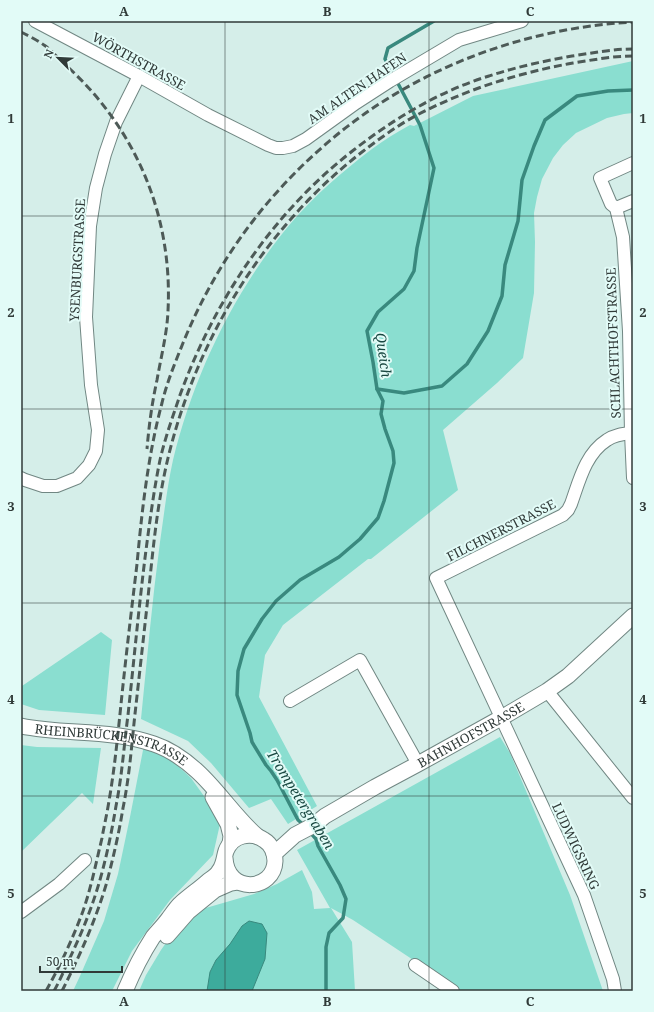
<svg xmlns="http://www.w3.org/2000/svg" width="654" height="1012" font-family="'Noto Serif',serif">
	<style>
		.green { fill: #8aded0 }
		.water { fill: #3dab9c; stroke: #39897e }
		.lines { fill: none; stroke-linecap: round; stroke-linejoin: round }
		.stream { stroke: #39897e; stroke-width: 3.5 }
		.minor-casing { stroke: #718783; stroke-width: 14 }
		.tertiary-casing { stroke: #718783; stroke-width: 17 }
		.minor { stroke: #fff; stroke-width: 12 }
		.tertiary { stroke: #fff; stroke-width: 15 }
		.rail { stroke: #4d5a57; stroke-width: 3; stroke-dasharray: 8 4; stroke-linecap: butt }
		.grid { fill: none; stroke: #303a38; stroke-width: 1; stroke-opacity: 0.55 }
		.labels { text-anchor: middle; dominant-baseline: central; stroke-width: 4; stroke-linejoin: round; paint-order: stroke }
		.street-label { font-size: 13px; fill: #303a38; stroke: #e2fbf7 }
		.water-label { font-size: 14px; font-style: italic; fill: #194841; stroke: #e2fbf7 }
		.neatline { fill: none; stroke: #303a38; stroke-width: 1.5 }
		.grid-label { font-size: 13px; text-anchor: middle; font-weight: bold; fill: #303a38 }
	</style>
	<rect width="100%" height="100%" fill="#d5eee9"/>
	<g class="green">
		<path d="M633,61v52l-9,1 -17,4 -31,15 -13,12 -10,13 -11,21 -5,18 -3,16 1,29 -1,51 -11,65 -26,25 -54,47 15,60 -87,69h-3l-85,66 -18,30 -6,42 58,109 -29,18 -17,-25 -22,9 -38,-45 -23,-22 -47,-22c6,-59 11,-118 19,-177 4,-27 7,-55 13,-82 21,-86 61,-169 118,-237 24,-28 52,-52 81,-74 12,-9 25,-17 38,-24l4,1 59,-30z"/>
		<polygon points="101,632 112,640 105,715 39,710 21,704 21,686 22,686"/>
		<polygon points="500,737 510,753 570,895 603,991 460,991 353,920 331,908 352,942 355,991 139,991 146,975 161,950 175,930 192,912 254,894 277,884 302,870 312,892 314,909 330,908 297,850"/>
		<polygon points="21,745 37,747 101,748 93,804 82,793 21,852"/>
		<polygon points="144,745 165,754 191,778 214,810 220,824 213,855 170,900 132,951 112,991 73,991 80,976 104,921 118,874 130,817"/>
	</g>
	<polygon class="water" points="249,921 262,924 267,933 265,959 252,991 207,991 210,972 216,960 230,944 242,926"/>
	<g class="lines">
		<g class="stream">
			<polyline points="377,389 404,393 442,386 467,364 488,331 502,296 505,265 518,221 522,180 534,146 545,120 577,96 608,91 633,90"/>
			<polyline points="305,826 298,820 277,780 271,771 266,765 252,742 250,733 237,695 238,671 244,649 262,619 276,601 300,580 339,557 360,539 378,518 384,501 394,463 393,451 385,429 381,414 383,401 377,389 373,362 367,331 378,312 404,289 414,271 417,248 434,168 420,125 385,59 388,48 434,21"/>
			<polyline points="309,831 316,839 318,846 340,885 346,899 343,918 329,933 326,947 326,991"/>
		</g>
		<g class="minor-casing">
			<g id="minor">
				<polyline points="35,21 139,76 208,115 268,145 276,148 283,148 293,146 306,139 356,103 390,81 459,40 522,21"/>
				<polyline points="633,163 600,178 611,204 616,208 623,237 629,331 631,433 633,478"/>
				<polyline points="616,208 633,201"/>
				<polyline points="21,478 25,480 43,486 57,486 77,478 89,465 96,451 98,430 91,385 86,317 90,226 96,188 105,154 116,122 139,76"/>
				<polyline points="547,691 633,798"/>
				<polyline points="290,701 360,660 418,764"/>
				<polyline points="21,912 59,884 85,860"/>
				<polyline points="415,965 453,991"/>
				<path d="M615,991l-2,-12 -29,-84 -148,-317 127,-63 5,-5 3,-6c8,-22 14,-50 36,-64 7,-5 15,-6 24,-7"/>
			</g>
		</g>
		<g class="tertiary-casing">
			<g id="tertiary">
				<path id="s1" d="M21,726c44,9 90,3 133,18 15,5 31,16 43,27 22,20 38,46 60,65"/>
				<polyline points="213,797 228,824 231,836 230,844"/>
				<path id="s2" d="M274,854l21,-19 19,-10 11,-9 50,-29 43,-23 90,-50 39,-23 21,-15 65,-60"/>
				<polyline points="167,936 188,912 215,890 231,883 237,882"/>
				<path d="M125,991c8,-19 17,-37 28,-54 5,-6 11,-12 16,-19 3,-4 7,-10 11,-14 9,-8 19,-15 28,-23 4,-3 9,-6 11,-10 5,-6 5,-14 7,-20 6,-16 25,-20 38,-11 7,4 11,13 11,21 -1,30 -48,34 -50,-3"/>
			</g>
		</g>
		<use href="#minor" class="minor"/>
		<use href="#tertiary" class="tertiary"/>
		<g class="rail">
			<path d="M21,32c8,4 16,8 23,13 6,4 11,10 16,15 74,64 113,153 108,251 -1,23 -7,46 -11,69 -5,23 -8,45 -10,69"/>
			<path d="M46,991c14,-25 27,-53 37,-80 8,-23 13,-48 19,-73 2,-12 5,-24 7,-37 5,-29 8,-58 11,-87 5,-50 11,-100 17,-150 5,-54 11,-109 25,-161 5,-21 13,-40 21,-60 33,-81 83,-149 150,-205 84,-70 191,-110 300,-116"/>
			<path d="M54,991c5,-9 9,-18 13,-27 8,-17 16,-34 22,-51 13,-34 21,-71 27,-107 6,-30 8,-61 12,-91 6,-55 11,-110 18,-165 4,-30 8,-61 14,-90 5,-22 13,-44 20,-65 35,-96 94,-184 175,-246 40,-31 85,-58 134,-73 27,-9 55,-15 83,-20 21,-3 40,-7 61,-7"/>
			<path d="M62,991c17,-34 33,-69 44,-106 7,-26 13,-52 17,-77 7,-34 9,-69 13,-103 4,-36 8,-72 12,-108 5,-47 9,-93 20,-139 29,-120 96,-230 194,-306 21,-16 43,-32 67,-43 45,-22 94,-37 144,-46 20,-3 39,-7 60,-7"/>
		</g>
	</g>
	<path class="grid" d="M225,21v970M429,21v970M21,216h612M21,409h612M21,603h612M21,796h612"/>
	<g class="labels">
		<g class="street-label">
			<text transform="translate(139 61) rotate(29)">WÖRTHSTRASSE</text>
			<text transform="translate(357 88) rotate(-34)">AM ALTEN HAFEN</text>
			<text transform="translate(77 260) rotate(-87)">YSENBURGSTRASSE</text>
			<text transform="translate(613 343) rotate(-92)">SCHLACHTHOFSTRASSE</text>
			<text transform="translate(501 530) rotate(-27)">FILCHNERSTRASSE</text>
			<text stroke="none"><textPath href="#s2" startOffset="231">BAHNHOFSTRASSE</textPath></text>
			<text stroke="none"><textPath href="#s1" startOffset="93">RHEINBRÜCKENSTRASSE</textPath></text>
			<text transform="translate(576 846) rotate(65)">LUDWIGSRING</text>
		</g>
		<g class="water-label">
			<text transform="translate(384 355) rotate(82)">Queich</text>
			<text transform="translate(301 799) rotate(58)">Trompetergraben</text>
		</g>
	</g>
	<rect width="654" height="1012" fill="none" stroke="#e2fbf7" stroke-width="44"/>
	<g transform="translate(58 58) rotate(294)" stroke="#e2fbf7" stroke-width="3" paint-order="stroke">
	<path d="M0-3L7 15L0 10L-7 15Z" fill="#303a38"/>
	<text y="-6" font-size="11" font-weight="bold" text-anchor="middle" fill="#303a38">N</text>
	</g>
	<path d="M40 966v6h82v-6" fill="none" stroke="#303a38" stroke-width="2"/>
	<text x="46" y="966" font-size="12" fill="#303a38" stroke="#e2fbf7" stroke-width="3" paint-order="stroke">50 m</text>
	<rect x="22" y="22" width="610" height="968" class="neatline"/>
	<g class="grid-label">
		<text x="124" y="16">A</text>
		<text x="327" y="16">B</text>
		<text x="530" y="16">C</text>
		<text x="11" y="123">1</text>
		<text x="643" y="123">1</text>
		<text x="11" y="317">2</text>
		<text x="643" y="317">2</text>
		<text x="11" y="511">3</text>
		<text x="643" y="511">3</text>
		<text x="11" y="704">4</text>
		<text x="643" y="704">4</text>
		<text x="11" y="898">5</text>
		<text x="643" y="898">5</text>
		<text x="124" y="1006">A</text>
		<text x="327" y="1006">B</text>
		<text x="530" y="1006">C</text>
	</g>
</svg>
